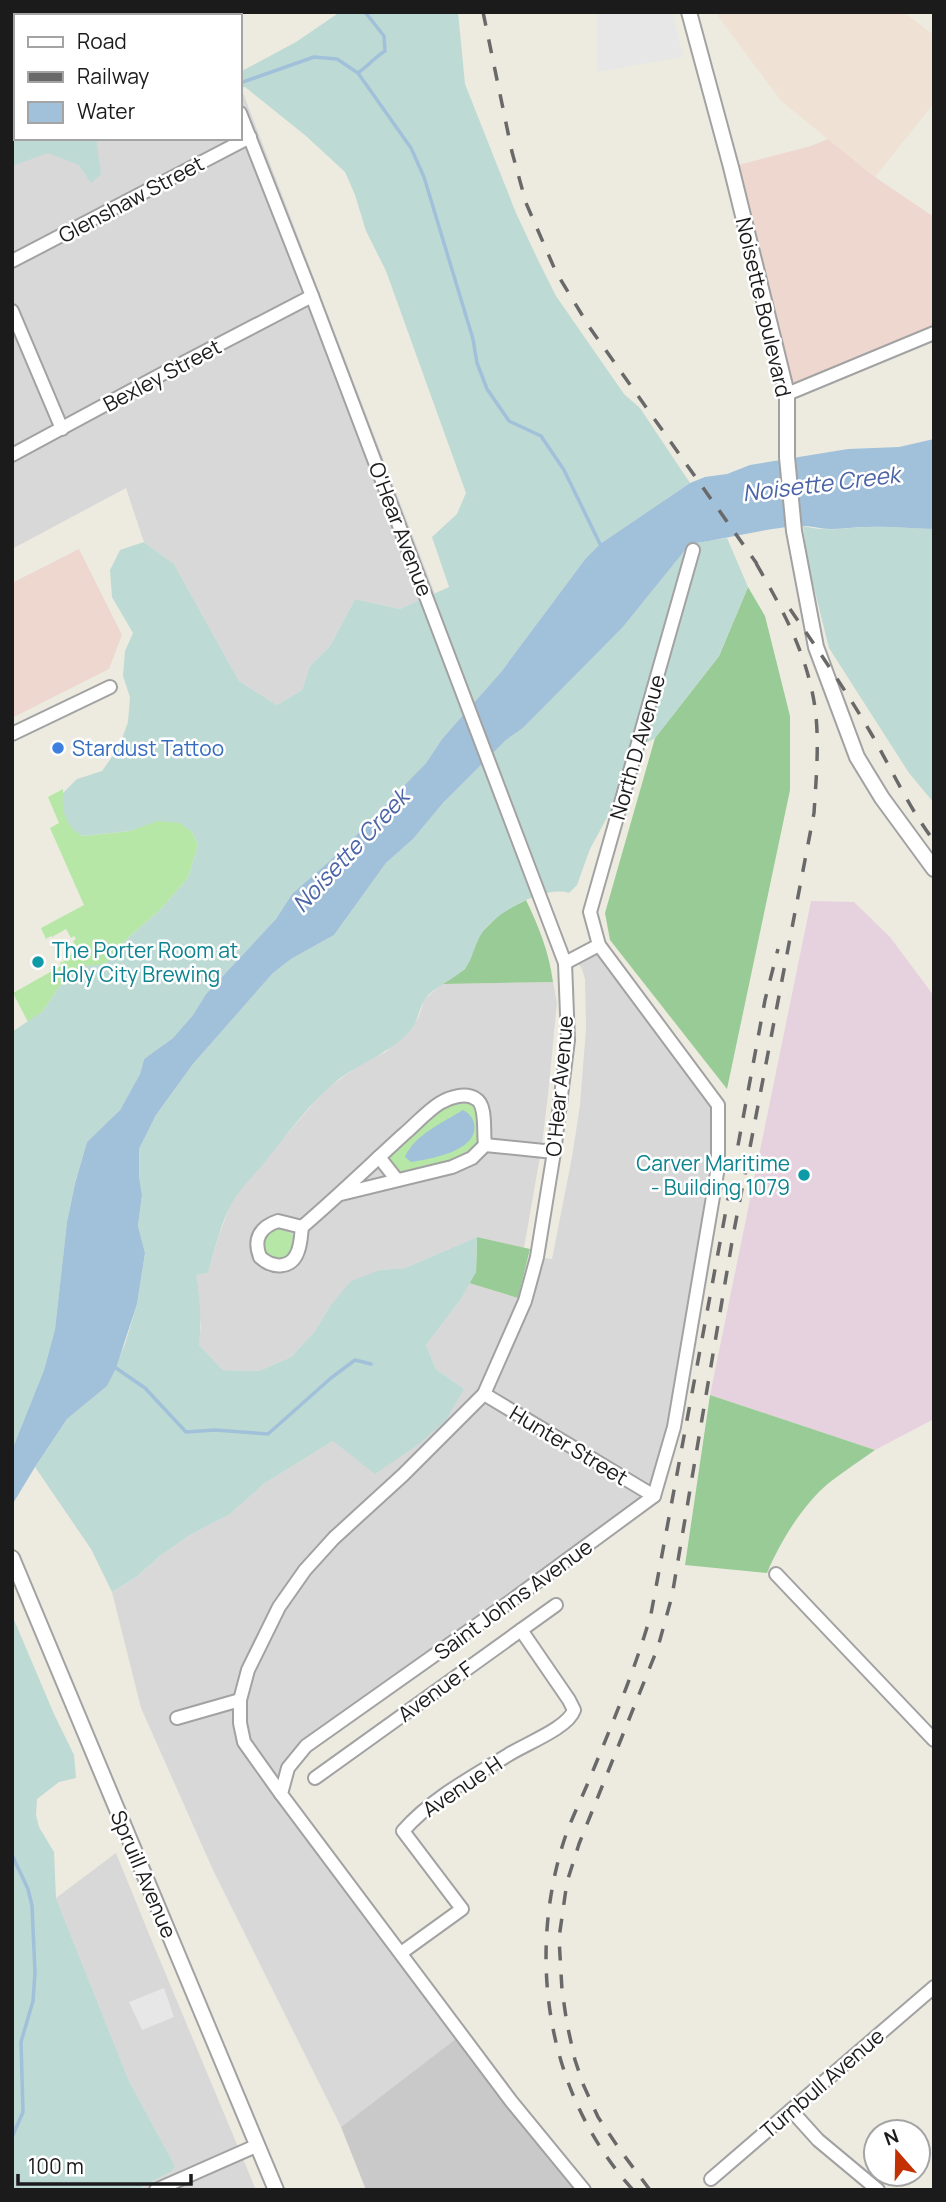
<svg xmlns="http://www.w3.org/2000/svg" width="946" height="2202" font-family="Manrope,sans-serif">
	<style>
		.residential { fill: #d9d8d8 }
		.commercial { fill: #eed7cf }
		.industrial { fill: #e6d2de }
		.religious { fill: #c9c9c9 }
		.military { fill: #efe1d3 }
		.grass { fill: #b7e7a6 }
		.forest { fill: #99cb96 }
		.wetland { fill: #bedad4 }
		.parking { fill: #e7e7e7 }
		.water { fill: #a1c0da }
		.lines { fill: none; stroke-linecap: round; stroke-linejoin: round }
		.stream { stroke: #a1c0da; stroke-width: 3.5 }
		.minor-casing { stroke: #a2a2a2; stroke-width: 16 }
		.tertiary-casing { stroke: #a2a2a2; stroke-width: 18 }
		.minor { stroke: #fff; stroke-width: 12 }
		.tertiary { stroke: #fff; stroke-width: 14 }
		.rail { stroke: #696969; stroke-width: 3.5; stroke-dasharray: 14 14; stroke-linecap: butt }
		.shop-dot { fill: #3f7fe0; stroke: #fff; stroke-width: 2.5 }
		.culture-dot { fill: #0f9aa8; stroke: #fff; stroke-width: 2.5 }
		.labels { text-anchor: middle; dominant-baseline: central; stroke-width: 5; stroke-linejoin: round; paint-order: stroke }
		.street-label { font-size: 21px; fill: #1b1b1b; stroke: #fff }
		.shop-label { font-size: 21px; fill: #366cbe; stroke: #fff; text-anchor: start }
		.culture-label { font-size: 21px; fill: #0d838f; stroke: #fff; text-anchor: start }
		.water-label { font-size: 23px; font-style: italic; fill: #4b64a7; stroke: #fff }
	</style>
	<rect width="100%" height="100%" fill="#edebe0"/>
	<g class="residential">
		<polygon points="12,12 211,12 213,16 16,16 16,138 240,138 240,85 435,594 400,609 355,599 330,646 310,666 302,690 277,705 239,681 174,564 144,542 126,488 12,549"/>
		<polygon points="599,945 718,1105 718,1167 674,1427 654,1496 306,1746 281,1794 462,2034 341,2127 213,1870 141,1708 112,1592 136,1577 160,1556 190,1535 230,1514 265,1483 333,1441 464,1389 436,1369 426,1345 461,1299 469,1283 524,1300 537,1257 552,1259 572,1157 580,1105 586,1028 585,979 582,969 575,958"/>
		<polygon points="553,982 557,1003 548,1095 542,1145 524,1248 477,1237 405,1268 380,1270 330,1306 315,1331 291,1357 259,1371 223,1370 199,1345 201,1326 195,1275 208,1273 219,1235 231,1203 247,1180 325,1090 365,1061 386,1052 418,1019 424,1000 442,984"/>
		<polygon points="116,1853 149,1934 256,2190 138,2190 172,2171 175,2166 129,2081 56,1898"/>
	</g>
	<g class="commercial">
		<polygon points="828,139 875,177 934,217 934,333 787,394 731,167 811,146"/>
		<polygon points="79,549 122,635 109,669 12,718 12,583"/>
	</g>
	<polygon class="industrial" points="811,901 854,902 890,937 934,996 934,1419 875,1450 710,1395"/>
	<polygon class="religious" points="462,2034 584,2190 366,2190 341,2127"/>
	<polygon class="military" points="715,12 903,12 934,35 934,103 875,177 781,101"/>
	<g class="grass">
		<path d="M63,789c0,25 0,30 19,47l48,-5 28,-11 23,3 11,9 6,13 -10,33 -26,30 -44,39 -4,11 -5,4 -43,15 -23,34 -15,11 -15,-29 48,-27 -1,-3 6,-3 -1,-2 13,-8 -5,-9 3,-2 -2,-3 -3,2 -5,-9 -14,8 -1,-1 -5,3 -5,-11 43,-23 -34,-77 9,-5 -11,-26z"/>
		<path d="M457,1100c32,3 25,28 17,49l-18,12 -56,13 -11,-10v-11l46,-42z"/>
		<circle cx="279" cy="1244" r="16"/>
	</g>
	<g class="forest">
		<polygon points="748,587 765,616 790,716 790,790 727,1089 610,940 605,913 655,738 719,656"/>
		<path d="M526,900c13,27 23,52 27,82l-111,2 23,-15 16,-36 20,-20z"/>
		<polygon points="477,1237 530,1249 518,1298 469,1283 476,1272"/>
		<path d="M710,1395l165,55c-15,11 -31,21 -45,32 -27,22 -50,60 -63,91l-82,-8z"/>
	</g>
	<g class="wetland">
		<polygon points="12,12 25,12 26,16 16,16 16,138 96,138 101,174 91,183 79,165 48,153 12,166"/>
		<path d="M340,12h118l7,72 51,129 22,47 18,36 68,98 16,14 50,75 -90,61 -14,14 -85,114 -59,67 -16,24 -84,87 -50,44 -16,25 -70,75 -13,21 -20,23 -29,21 -4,15 -20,36 -33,32 -12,40 -8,40 -12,107 -11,41 -32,80v-418l31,-21 23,-34 19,-11 18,-2 10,-6 5,-11 44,-39 26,-30 10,-33 -6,-13 -12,-9 -22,-2 -28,10 -48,5c-16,-9 -21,-25 -19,-43l14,-14 25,-8 17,-24 9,-25 2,-25 -7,-21 2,-25 8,-18 -21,-36 -2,-27 10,-20 24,-8 30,22 65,117 38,24 25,-15 8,-24 20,-20 25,-47 45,10 49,-22 -17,-50 25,-23 9,-21 -80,-222 -20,-40 -11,-36 -10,-23 -39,-36 -61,-49 -5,1v-16l56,-30z"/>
		<path d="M803,526c22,6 43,2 65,1 21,-1 44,2 66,2v274l-25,-30 -80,-125 -21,-84z"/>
		<path d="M727,538l21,49 -29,69 -64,82 -22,12 -23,62 -20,37 -13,36 -8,8c-25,-8 -73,19 -87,40 -8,10 -9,29 -19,37 -11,11 -28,16 -38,29 -7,10 -6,23 -16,33 -19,21 -47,30 -70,47 -28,22 -51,54 -74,83 -11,13 -24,25 -33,41 -12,21 -17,47 -24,70l-12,2c4,24 6,46 3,70l24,25 36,1 32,-14 24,-26 15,-25 21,-25 29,-11 25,-2 72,-31 -1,35 -15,27 -35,46 10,24 28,20 -18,31 -27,24 -44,30 -42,-33 -68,42 -35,31 -40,21 -30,21 -24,21 -24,15 -21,-43 -56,-82 32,-48 40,-33 18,-42 12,-40 8,-51 -7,-27 4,-31 -3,-19v-27l17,-34 37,-51 80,-91 18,-14 43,-24 52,-72 27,-24 30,-36 63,-63 17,-12 100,-101 67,-83z"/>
		<polygon points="12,1615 54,1714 74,1755 76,1778 59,1782 37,1799 36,1815 39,1827 54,1852 56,1898 129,2081 175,2166 172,2171 137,2190 12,2190"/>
	</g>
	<g class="parking">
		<polygon points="597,12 673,12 683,57 597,72"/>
		<polygon points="164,1988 174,2017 142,2030 129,2002"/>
	</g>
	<g class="water">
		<path d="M934,439v90c-22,0 -44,-3 -66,-2 -13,0 -25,2 -38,2 -11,0 -22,-4 -32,-3 -37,3 -72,13 -108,18l-67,83 -100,101 -17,12 -63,63 -30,36 -27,24 -52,72 -43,24 -18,14 -80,91 -37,51 -17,34v27l3,19 -4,31 7,27 -8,51 -21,64 -9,18 -40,33 -32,48 -23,38v-55l32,-80 11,-41 12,-107 8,-39 12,-41 33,-32 20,-36 4,-15 29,-21 20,-23 13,-21 70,-75 16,-25 50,-44 84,-87 16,-24 59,-67 85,-114 14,-14 90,-61 15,-6 22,-3 23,-9 98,-16 51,-2z"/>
		<path d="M463,1110c6,3 9,7 11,13 6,28 -44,36 -63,39l-6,-5c9,-22 39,-35 58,-47z"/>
	</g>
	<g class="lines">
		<g class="stream">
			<path d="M358,73c10,-7 17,-16 27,-22l-1,-15 -19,-24"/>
			<polyline points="240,83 314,57 337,59 358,73 411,148 424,177 473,339 477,363 487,389 509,421 541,436 564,470 601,546"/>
			<polyline points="12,118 16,118"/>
			<polyline points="111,1368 116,1368 145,1388 186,1432 215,1430 268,1434 331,1378 355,1360 371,1364"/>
			<polyline points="12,1855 28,1889 32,1906 35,1973 33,2001 21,2042 23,2112 12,2137"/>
		</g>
		<g class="minor-casing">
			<g id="minor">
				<polyline points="200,12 202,16"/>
				<polyline points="240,113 312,296 565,963 568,1040 554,1152 537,1257 525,1301 484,1394 403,1475 334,1538 305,1570 279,1607 248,1670 240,1700 240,1723 244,1742 281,1794"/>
				<polyline points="12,261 250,137"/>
				<polyline points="12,311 62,429"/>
				<polyline points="787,394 934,333"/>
				<polyline points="12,455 162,374 312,296"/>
				<polyline points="12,734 110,687"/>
				<polyline points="565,963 599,945"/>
				<polyline points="485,1145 554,1152"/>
				<polyline points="379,1157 397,1180"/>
				<path d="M278,1221l24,6c-1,7 -1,16 -4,24 -6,18 -25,18 -38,6 -7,-18 0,-30 18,-36z"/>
				<path d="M302,1227c35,-30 67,-61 101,-92 12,-10 24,-24 37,-32 10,-6 26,-11 36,-4 11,6 7,33 9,46l-13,13 -20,9 -111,27"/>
				<polyline points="484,1394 654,1496"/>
				<polyline points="776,1574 934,1740"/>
				<polyline points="177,1718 240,1700"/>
				<polyline points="315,1778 556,1605"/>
				<path d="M401,1953l61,-44 -59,-78c28,-32 69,-54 105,-76 17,-11 60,-27 66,-45l-5,-10 -48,-70"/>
				<polyline points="791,2110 818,2140 878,2190"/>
				<polyline points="711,2179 934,1987"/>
				<polyline points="156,2190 258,2145"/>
				<polyline points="584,2190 511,2101 281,1794 288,1768 306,1746 511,1601 654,1496 674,1427 718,1167 718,1105 599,945 590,912 693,550"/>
			</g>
		</g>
		<g class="tertiary-casing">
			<g id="tertiary">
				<polyline points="689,12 731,167 787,394 787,457 794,531 816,647 857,757 882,798 934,869"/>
				<polyline points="12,1558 276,2190"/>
			</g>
		</g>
		<use href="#minor" class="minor"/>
		<use href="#tertiary" class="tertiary"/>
		<g class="rail">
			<polyline points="483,12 512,152 526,203 556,272 590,328 757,564"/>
			<path d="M790,609c28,41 57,83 82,126 20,35 37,73 62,106"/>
			<path d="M633,2190c-84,-93 -106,-225 -71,-343 7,-24 19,-47 28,-69 22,-54 45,-108 61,-164l114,-614 13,-51"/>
			<path d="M650,2190l-30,-40 -22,-33 -15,-33 -8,-24 -8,-36 -5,-34 -3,-52 8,-56 12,-38 79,-197 14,-51 61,-360 81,-423c2,-32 5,-65 2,-97 -6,-58 -34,-108 -63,-158"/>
		</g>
	</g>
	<circle class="shop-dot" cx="58" cy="748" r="7"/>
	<g class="culture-dot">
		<circle cx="38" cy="962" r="7"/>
		<circle cx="804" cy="1175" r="7"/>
	</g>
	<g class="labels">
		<g class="street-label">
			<text transform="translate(131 199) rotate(-28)">Glenshaw Street</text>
			<text transform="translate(764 307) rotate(77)">Noisette Boulevard</text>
			<text transform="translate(162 375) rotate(-28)">Bexley Street</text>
			<text transform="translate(401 529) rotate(69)">O'Hear Avenue</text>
			<text transform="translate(637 747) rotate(-74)">North D Avenue</text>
			<text transform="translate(559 1086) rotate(-85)">O'Hear Avenue</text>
			<text transform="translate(569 1445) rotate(31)">Hunter Street</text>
			<text transform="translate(513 1599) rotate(-36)">Saint Johns Avenue</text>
			<text transform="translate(435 1691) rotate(-36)">Avenue F</text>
			<text transform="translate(462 1786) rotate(-34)">Avenue H</text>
			<text transform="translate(144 1874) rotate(67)">Spruill Avenue</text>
			<text transform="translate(822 2083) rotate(-41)">Turnbull Avenue</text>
		</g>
		<g class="shop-label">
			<text x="72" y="748">Stardust Tattoo</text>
		</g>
		<g class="culture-label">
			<text x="52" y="950">The Porter Room at<tspan x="52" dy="24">Holy City Brewing</tspan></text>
			<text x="790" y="1163" text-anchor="end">Carver Maritime<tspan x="790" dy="24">- Building 1079</tspan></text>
		</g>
		<g class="water-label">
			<text transform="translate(821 483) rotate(-7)">Noisette Creek</text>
			<text transform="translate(350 850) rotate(-47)">Noisette Creek</text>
		</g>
	</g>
	<rect width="946" height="2202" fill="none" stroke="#1b1b1b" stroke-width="28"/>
	<rect x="14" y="14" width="228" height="126" fill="#ffffff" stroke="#a4a4a4" stroke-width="2"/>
	<rect x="28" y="37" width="35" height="10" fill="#ffffff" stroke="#a4a4a4" stroke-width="2"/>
	<text x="77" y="49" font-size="21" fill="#1b1b1b">Road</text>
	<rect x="28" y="72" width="35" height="10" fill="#696969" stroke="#a4a4a4" stroke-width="2"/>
	<text x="77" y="84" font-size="21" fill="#1b1b1b">Railway</text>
	<rect x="28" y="102" width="35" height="21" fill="#a1c0da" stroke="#a4a4a4" stroke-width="2"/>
	<text x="77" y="119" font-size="21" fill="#1b1b1b">Water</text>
	<g transform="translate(897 2153) rotate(340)"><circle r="33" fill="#ffffff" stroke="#a4a4a4" stroke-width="2"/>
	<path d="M0-5L12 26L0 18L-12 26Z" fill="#c23004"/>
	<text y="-10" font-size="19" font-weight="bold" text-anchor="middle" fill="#1b1b1b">N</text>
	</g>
	<path d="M18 2174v10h173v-10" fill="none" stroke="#1b1b1b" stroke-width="3.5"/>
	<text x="28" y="2174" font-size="21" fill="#1b1b1b" stroke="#ffffff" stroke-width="5" paint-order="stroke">100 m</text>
</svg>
